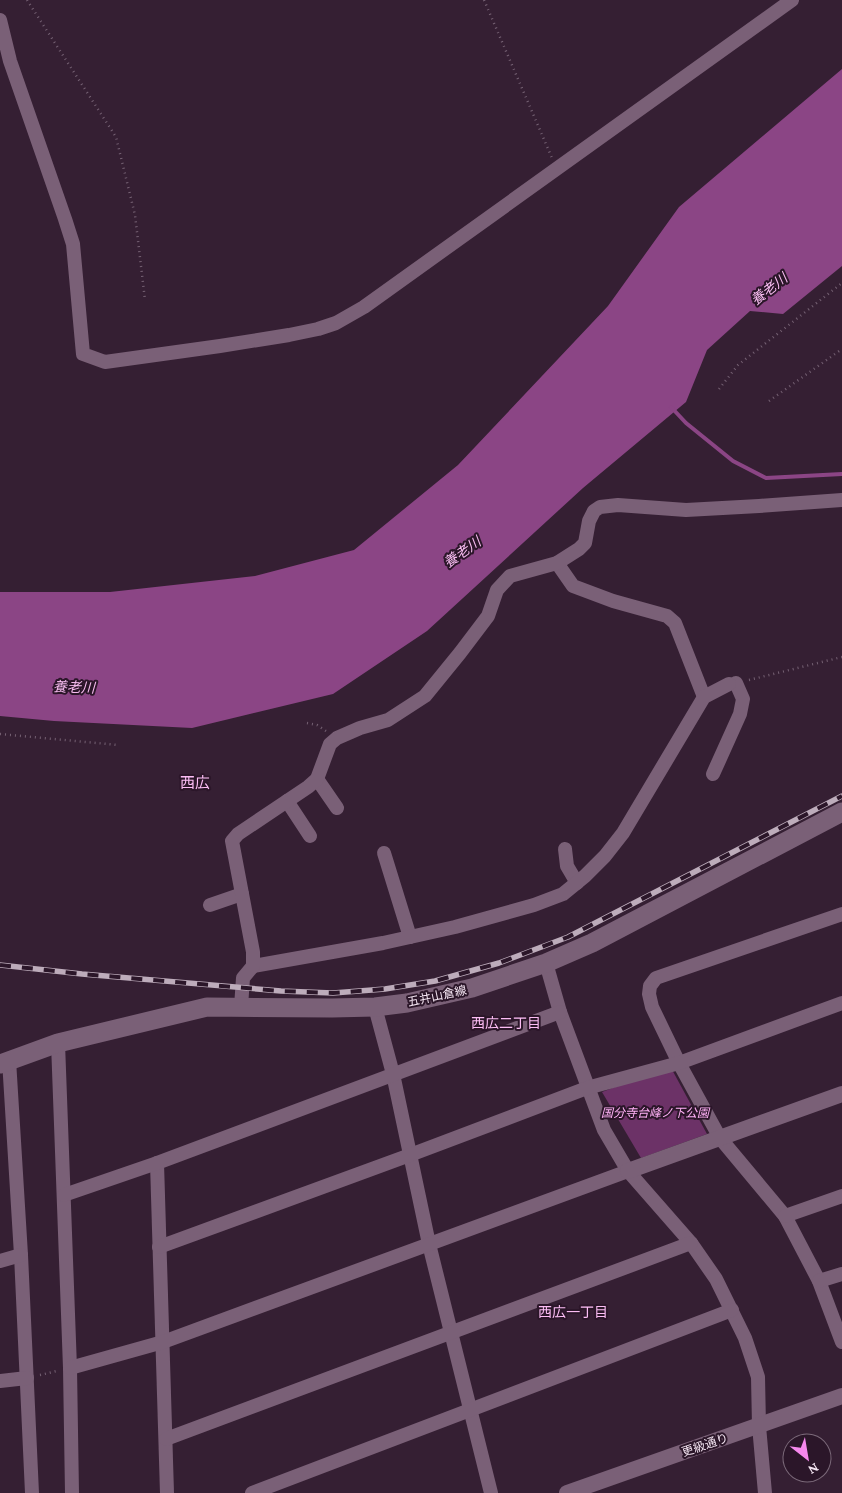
<svg xmlns="http://www.w3.org/2000/svg" width="842" height="1493" font-family="'Crimson Pro','Noto Sans JP',serif">
	<style>
		.green { fill: #6c3267 }
		.water { fill: #8b4585 }
		.lines { fill: none; stroke-linecap: round; stroke-linejoin: round }
		.stream { stroke: #8b4585; stroke-width: 4 }
		.path { stroke: #756173; stroke-width: 2.5; stroke-dasharray: 1 4; stroke-linecap: butt }
		.minor { stroke: #7a6077; stroke-width: 14 }
		.tertiary { stroke: #7a6077; stroke-width: 16 }
		.secondary { stroke: #7a6077; stroke-width: 19 }
		.rail-casing { stroke: #bdacbb; stroke-width: 5.5 }
		.rail { stroke: #2b1629; stroke-width: 4; stroke-dasharray: 11; stroke-linecap: butt }
		.labels { text-anchor: middle; dominant-baseline: central; stroke-width: 4; stroke-linejoin: round; paint-order: stroke }
		.street-label { font-size: 12px; fill: #f4e5f2; stroke: #2b1629 }
		.park-label { font-size: 12px; font-style: italic; fill: #ffb1f6; stroke: #2b1629 }
		.water-label { font-size: 14px; font-style: italic; fill: #f7bcf0; stroke: #2b1629 }
		.neighbourhood-label { font-size: 14px; fill: #fbbdf4; stroke: #2b1629 }
		.quarter-label { font-size: 15px; fill: #fbbdf4; stroke: #2b1629 }
	</style>
	<rect width="100%" height="100%" fill="#351f33"/>
	<polygon class="green" points="670,1066 707,1134 641,1158 602,1092"/>
	<polygon class="water" points="842,69 842,266 783,314 750,311 707,350 686,402 583,488 427,631 333,694 192,728 54,721 0,716 0,592 110,592 255,576 354,550 458,465 608,306 679,207"/>
	<g class="lines">
		<polyline class="stream" points="671,407 686,423 733,461 766,478 842,474"/>
		<g class="path">
			<polyline points="27,0 116,137 135,215 145,300"/>
			<polyline points="484,0 552,158"/>
			<polyline points="719,389 738,365 842,283"/>
			<polyline points="769,401 842,349"/>
			<polyline points="749,680 842,657"/>
			<polyline points="307,723 317,725 326,731"/>
			<polyline points="0,734 118,745"/>
			<polyline points="40,1375 57,1371"/>
		</g>
		<g class="minor">
			<polyline points="0,20 10,61 65,219 73,244 83,354 105,362 220,346 289,335 318,329 336,323 364,307 792,0"/>
			<polyline points="557,563 573,586 613,601 667,616 675,623 704,697"/>
			<polyline points="713,774 740,714 743,699 736,683"/>
			<polyline points="317,779 337,808"/>
			<polyline points="287,801 310,836"/>
			<polyline points="565,849 567,866 577,883"/>
			<polyline points="384,853 410,937"/>
			<polyline points="210,905 242,894"/>
			<polyline points="842,914 656,978 650,986 649,994 652,1007 679,1063 720,1138 785,1216 819,1281 842,1342"/>
			<polyline points="546,963 560,1012 604,1130 628,1171 691,1243 716,1279 745,1338 758,1377 759,1426 765,1493"/>
			<polyline points="253,966 383,943 455,927 534,905 563,894 585,876 605,856 623,833 704,697 729,684"/>
			<polyline points="241,1007 243,978 253,966 253,952 232,841 238,834 308,787 317,779 330,744 337,738 360,728 388,720 425,696 460,653 488,616 497,590 510,576 557,563 579,549 585,543 589,521 594,511 600,507 618,505 686,510 759,506 842,500"/>
			<polyline points="375,1007 393,1074 429,1244 491,1493"/>
			<polyline points="58,1043 70,1368 72,1493"/>
			<polyline points="9,1060 21,1255 32,1493"/>
			<polyline points="157,1163 167,1493"/>
			<polyline points="64,1195 157,1163 560,1012"/>
			<polyline points="785,1216 842,1196"/>
			<polyline points="159,1247 410,1155 587,1088 679,1063 842,1003"/>
			<polyline points="0,1261 21,1255"/>
			<polyline points="819,1281 842,1274"/>
			<polyline points="70,1368 163,1342 628,1171"/>
			<polyline points="0,1381 27,1378"/>
			<polyline points="166,1439 691,1243"/>
			<polyline points="252,1493 732,1310"/>
		</g>
		<g class="tertiary">
			<polyline points="628,1171 842,1094"/>
			<polyline points="567,1493 842,1396"/>
		</g>
		<polyline class="secondary" points="0,1064 58,1043 207,1007 332,1008 375,1007 407,1003 472,988 546,963 592,943 842,812"/>
		<g class="rail-casing">
			<polyline id="rail" points="0,965 82,974 281,991 333,993 385,989 435,981 499,963 568,937 842,796"/>
		</g>
		<use href="#rail" class="rail"/>
	</g>
	<g class="labels">
		<g class="street-label">
			<text transform="translate(437 996) rotate(-12)">五井山倉線</text>
			<text transform="translate(705 1445) rotate(-19)">更級通り</text>
		</g>
		<g class="park-label">
			<text x="655" y="1113">国分寺台峰ノ下公園</text>
		</g>
		<g class="water-label">
			<text transform="translate(769 289) rotate(-38)">養老川</text>
			<text transform="translate(462 552) rotate(-35)">養老川</text>
			<text transform="translate(74 687) rotate(2)">養老川</text>
		</g>
		<g class="neighbourhood-label">
			<text x="506" y="1023">西広二丁目</text>
			<text x="573" y="1312">西広一丁目</text>
		</g>
		<g class="quarter-label">
			<text x="195" y="783">西広</text>
		</g>
	</g>
	<g transform="translate(807 1458) rotate(149)"><circle r="24" fill="#2b1629" stroke="#7b6979"/>
	<path d="M0-4L9 19L0 12L-9 19Z" fill="#f688ed"/>
	<text y="-8" font-size="14" font-weight="bold" text-anchor="middle" fill="#f4e5f2">N</text>
	</g>
</svg>
